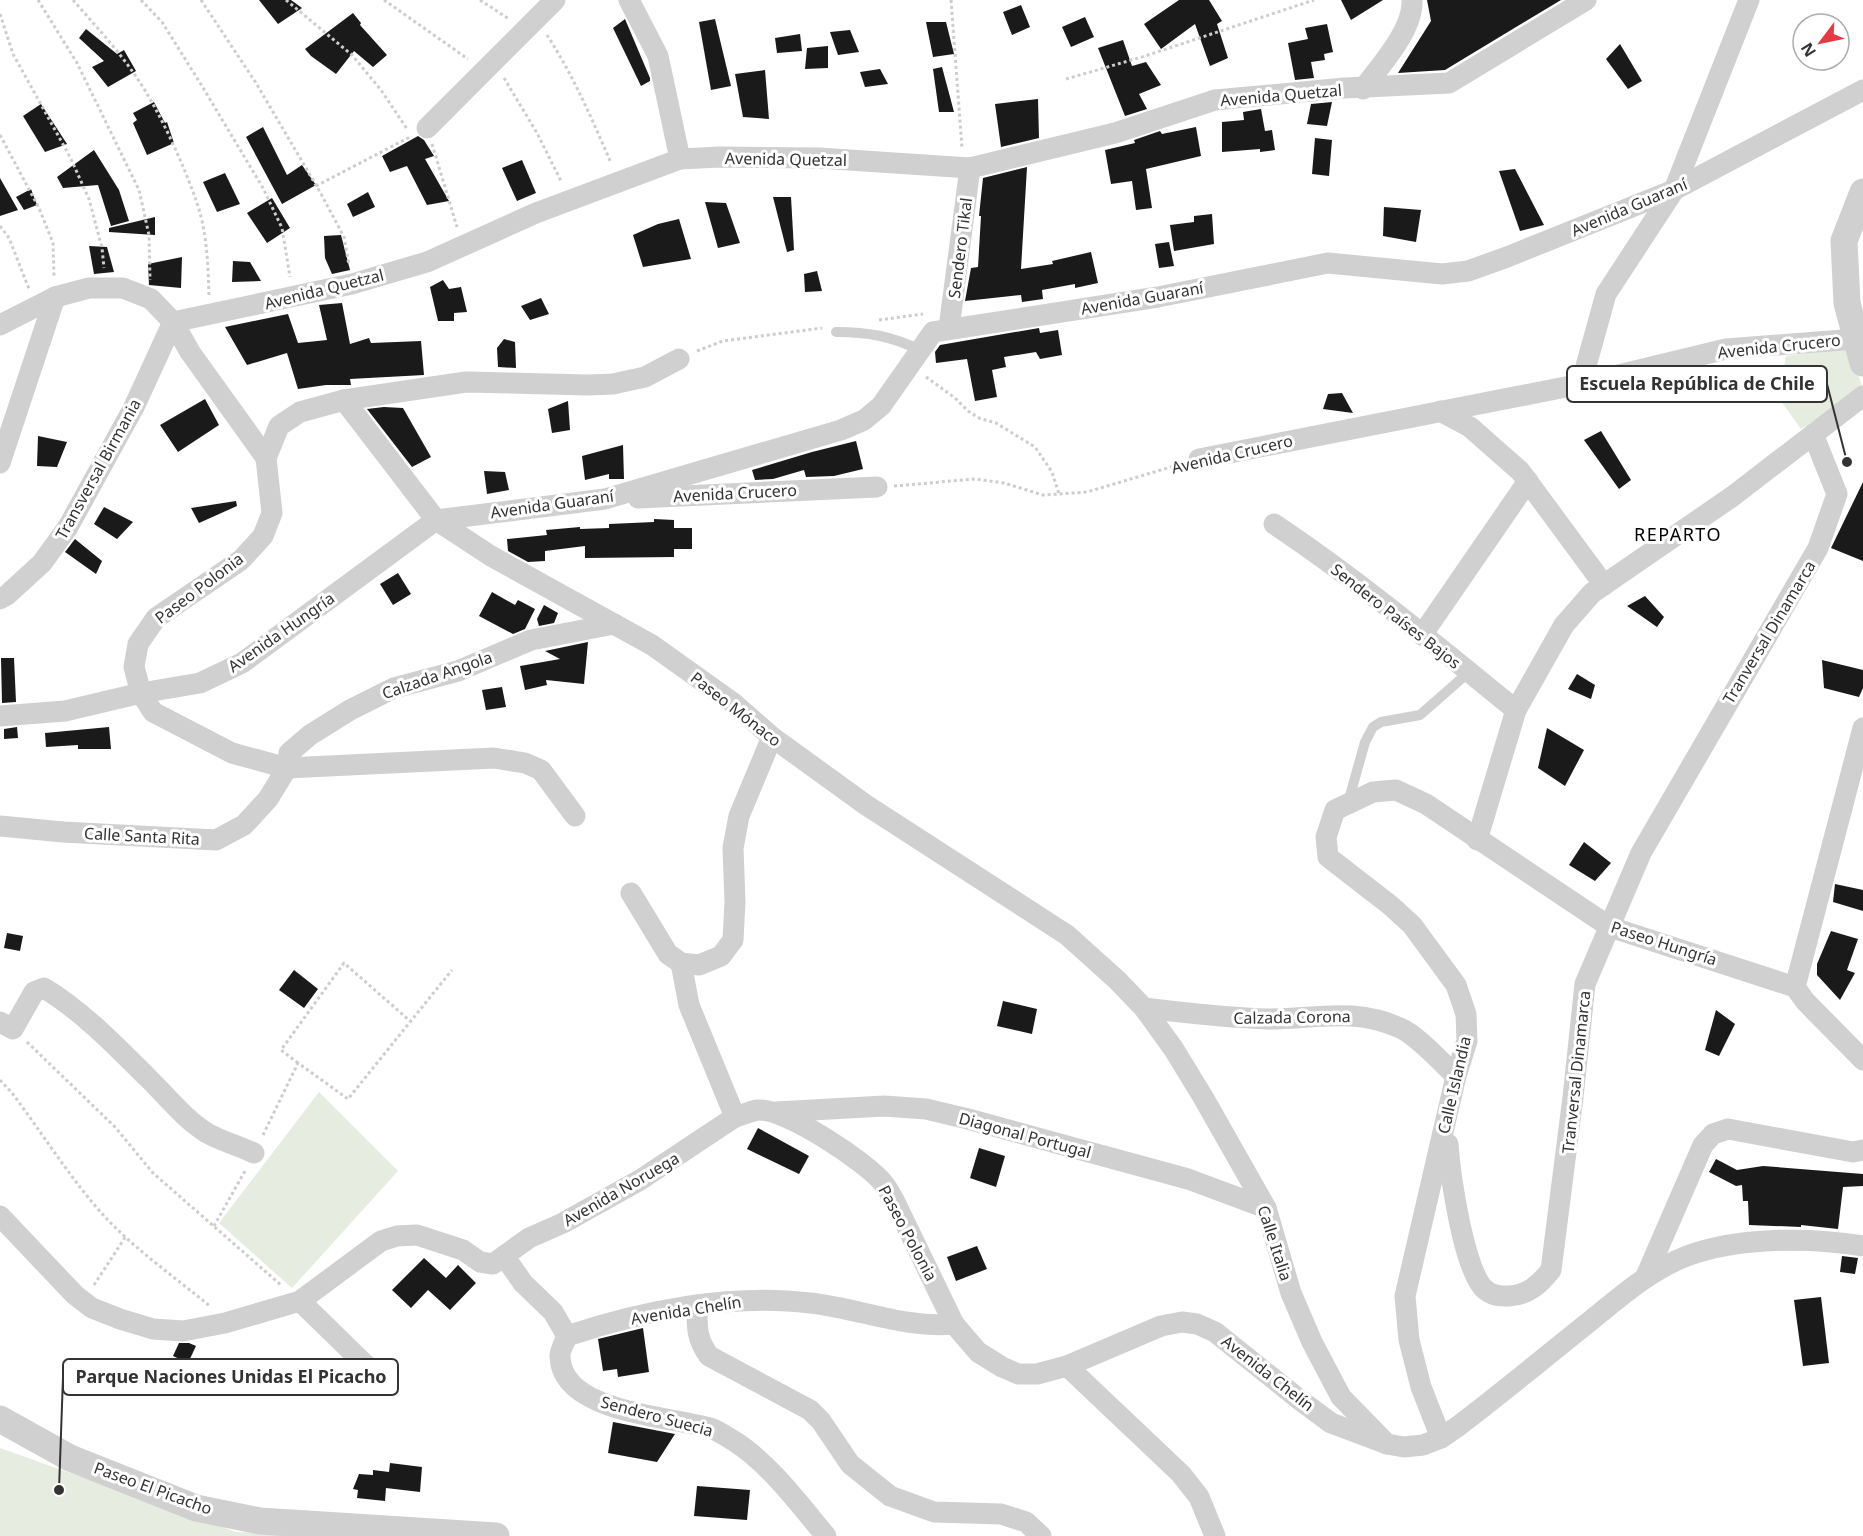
<svg xmlns="http://www.w3.org/2000/svg" width="1863" height="1536" font-family="'Noto Sans',sans-serif">
	<style>
		.green { fill: #e6ecdf }
		.building { fill: #1a1a1a }
		.lines { fill: none; stroke-linecap: round; stroke-linejoin: round }
		.path { stroke: #cdcdcd; stroke-width: 3; stroke-dasharray: 3 3; stroke-linecap: butt }
		.service { stroke: #d0d0d0; stroke-width: 10 }
		.minor { stroke: #d0d0d0; stroke-width: 21 }
		.tertiary { stroke: #d0d0d0; stroke-width: 27 }
		.labels { text-anchor: middle; dominant-baseline: central; stroke-width: 6; stroke-linejoin: round; paint-order: stroke }
		.street-label { font-size: 16px; fill: #333; stroke: #fff }
		.neighbourhood-label { font-size: 18px; letter-spacing: 1.5px; fill: #000; stroke: #fff }
		.leader { fill: none; stroke: #333; stroke-width: 2 }
		.callout-dot { fill: #333; stroke: #fff; stroke-width: 2 }
		.callout { fill: #fff; stroke: #333; stroke-width: 2 }
		.callout-label { font-size: 18px; text-anchor: middle; font-weight: bold; fill: #333 }
	</style>
	<rect width="100%" height="100%" fill="#fff"/>
	<g class="green">
		<polygon points="1849,347 1863,389 1801,429 1778,397 1786,356"/>
		<polygon points="319,1092 398,1171 292,1288 219,1223"/>
		<polygon points="0,1448 236,1532 331,1536 0,1536"/>
	</g>
	<g class="building">
		<polygon points="259,0 291,0 302,8 278,24"/>
		<polygon points="1179,0 1209,0 1222,21 1217,24 1228,58 1210,66 1195,24 1161,49 1144,24"/>
		<polygon points="1341,0 1383,0 1351,20"/>
		<polygon points="1427,0 1561,0 1445,70 1398,73 1431,21"/>
		<polygon points="1021,5 1030,27 1012,35 1003,12"/>
		<polygon points="353,13 361,23 360,25 387,55 373,67 354,51 336,74 311,56 305,49"/>
		<polygon points="1085,17 1094,37 1071,47 1062,27"/>
		<polygon points="625,19 650,78 650,81 641,86 613,28"/>
		<polygon points="715,19 731,86 711,90 699,22"/>
		<polygon points="926,22 946,22 954,54 933,57"/>
		<polygon points="1327,24 1333,52 1324,54 1325,60 1311,62 1314,78 1295,80 1288,43 1308,39 1305,28"/>
		<polygon points="86,29 117,54 124,50 136,71 108,87 92,67 104,61 79,38"/>
		<polygon points="850,30 859,52 838,55 830,32"/>
		<polygon points="800,34 802,51 777,53 775,38"/>
		<polygon points="1123,40 1132,66 1146,62 1161,85 1139,94 1147,109 1125,116 1098,48"/>
		<polygon points="1620,44 1642,81 1628,89 1606,59"/>
		<polygon points="828,46 828,68 805,69 807,48"/>
		<polygon points="942,67 954,112 939,112 933,69"/>
		<polygon points="880,69 888,84 865,87 860,72"/>
		<polygon points="765,70 769,119 743,117 735,74"/>
		<polygon points="1038,99 1039,138 1001,147 995,104"/>
		<polygon points="154,102 165,123 167,122 174,143 147,155 133,123 137,120 133,113"/>
		<polygon points="1332,102 1327,126 1307,124 1311,104"/>
		<polygon points="41,104 67,144 45,152 23,116"/>
		<polygon points="1261,109 1265,131 1272,130 1275,150 1260,152 1260,149 1222,152 1222,122 1244,120 1243,112"/>
		<polygon points="263,127 287,175 302,165 316,185 282,204 246,137"/>
		<polygon points="1196,127 1201,156 1146,169 1152,208 1136,210 1132,181 1111,184 1105,150 1135,143 1134,140 1160,131 1162,134"/>
		<polygon points="418,136 424,140 434,156 425,159 449,201 427,205 407,166 390,172 382,156"/>
		<polygon points="1315,138 1332,140 1329,176 1312,174"/>
		<polygon points="94,150 119,190 129,221 111,226 98,185 63,188 57,177"/>
		<polygon points="522,160 536,193 517,201 502,168"/>
		<polygon points="1027,167 1021,269 1053,264 1052,261 1091,252 1098,283 1075,288 1075,284 1042,290 1043,299 1022,302 1021,295 965,301 971,268 978,267 981,216 979,216 983,178"/>
		<polygon points="1515,169 1544,225 1520,231 1499,171"/>
		<polygon points="225,173 240,204 217,212 203,182"/>
		<polygon points="0,178 18,210 0,216"/>
		<polygon points="31,189 37,205 24,210 16,197"/>
		<polygon points="368,192 375,207 353,217 347,204"/>
		<polygon points="773,197 791,197 794,250 787,252"/>
		<polygon points="272,198 290,228 267,243 247,213"/>
		<polygon points="705,202 726,203 740,243 718,248"/>
		<polygon points="1384,207 1421,210 1416,242 1383,236"/>
		<polygon points="1212,214 1214,244 1174,251 1170,225 1194,222 1194,216"/>
		<polygon points="155,217 155,235 109,232 109,228"/>
		<polygon points="679,219 691,259 643,267 633,235 658,224"/>
		<polygon points="341,235 350,270 332,274 325,258 324,236"/>
		<polygon points="1169,242 1174,266 1159,268 1155,244"/>
		<polygon points="89,246 107,247 114,272 94,274"/>
		<polygon points="182,257 181,288 149,285 148,264"/>
		<polygon points="233,261 250,262 261,281 232,282"/>
		<polygon points="817,271 822,291 805,292 804,274"/>
		<polygon points="443,280 449,289 461,287 467,312 454,313 454,321 438,321 430,287"/>
		<polygon points="541,298 549,314 530,320 521,306"/>
		<polygon points="342,303 350,344 369,338 371,343 421,341 424,375 350,379 351,385 326,385 298,389 287,353 247,365 225,327 288,314 298,343 327,340 319,305"/>
		<polygon points="1039,328 1040,333 1058,330 1062,355 1040,359 1036,352 1004,357 1006,367 992,370 997,397 975,401 967,359 936,363 935,352 940,345"/>
		<polygon points="504,339 515,342 516,368 498,367 497,348"/>
		<polygon points="1342,393 1353,413 1323,409 1328,394"/>
		<polygon points="205,399 219,425 178,452 160,425"/>
		<polygon points="568,401 570,430 552,433 548,409"/>
		<polygon points="384,407 403,408 431,457 412,467 367,409"/>
		<polygon points="1601,431 1631,480 1619,489 1584,440"/>
		<polygon points="38,436 67,442 57,467 37,466"/>
		<polygon points="856,441 863,469 834,476 806,477 804,470 773,479 755,480 752,470 812,452"/>
		<polygon points="623,445 624,479 609,479 609,474 585,480 582,456"/>
		<polygon points="484,471 505,472 509,490 487,494"/>
		<polygon points="1863,482 1863,561 1831,548"/>
		<polygon points="236,501 237,506 199,523 191,508"/>
		<polygon points="104,507 133,522 117,539 94,524"/>
		<polygon points="654,519 674,520 674,528 692,528 692,549 674,549 674,557 585,558 585,546 545,551 545,561 528,562 508,551 507,539 547,535 546,530 580,527 580,529 609,528 609,524 654,522"/>
		<polygon points="75,539 102,561 96,574 65,552"/>
		<polygon points="398,573 411,594 393,605 380,584"/>
		<polygon points="492,592 515,605 518,600 535,609 525,629 513,634 479,616"/>
		<polygon points="1645,596 1664,617 1657,627 1627,606"/>
		<polygon points="544,605 558,613 554,623 539,626 537,619"/>
		<polygon points="588,642 584,684 546,680 547,685 525,690 520,666 560,659 545,651"/>
		<polygon points="1,658 14,658 16,702 2,703"/>
		<polygon points="1822,660 1863,670 1863,688 1859,697 1824,688"/>
		<polygon points="1577,674 1595,685 1591,699 1568,689"/>
		<polygon points="502,687 506,707 486,710 482,690"/>
		<polygon points="17,727 18,738 4,739 4,729"/>
		<polygon points="109,727 111,749 78,749 78,745 46,747 45,733"/>
		<polygon points="1547,728 1584,750 1565,786 1538,768"/>
		<polygon points="1584,842 1611,863 1595,881 1569,865"/>
		<polygon points="1835,884 1863,890 1863,911 1833,902"/>
		<polygon points="1831,931 1858,939 1847,970 1855,973 1840,1000 1817,975 1817,964"/>
		<polygon points="7,933 23,936 20,951 4,948"/>
		<polygon points="294,970 318,989 304,1008 279,990"/>
		<polygon points="1003,1001 1037,1009 1032,1034 997,1026"/>
		<polygon points="1716,1010 1735,1024 1719,1056 1705,1050"/>
		<polygon points="758,1128 809,1156 799,1174 747,1149"/>
		<polygon points="979,1148 1005,1156 996,1187 970,1178"/>
		<polygon points="1716,1159 1737,1170 1763,1166 1863,1174 1863,1186 1843,1187 1838,1229 1801,1225 1801,1227 1749,1225 1748,1201 1743,1201 1742,1185 1736,1186 1709,1172"/>
		<polygon points="977,1246 987,1269 956,1281 947,1257"/>
		<polygon points="1842,1256 1858,1258 1855,1274 1840,1272"/>
		<polygon points="424,1258 446,1278 458,1265 476,1283 450,1310 428,1290 411,1308 392,1290"/>
		<polygon points="1821,1297 1829,1363 1803,1366 1794,1300"/>
		<polygon points="643,1328 649,1372 618,1377 617,1369 603,1371 598,1339"/>
		<polygon points="179,1343 189,1343 196,1346 188,1363 173,1356"/>
		<polygon points="613,1422 675,1434 657,1462 608,1453"/>
		<polygon points="390,1463 422,1467 420,1492 386,1488 385,1501 357,1498 358,1490 353,1489 359,1474 373,1475 373,1470 389,1472"/>
		<polygon points="697,1486 750,1490 747,1520 694,1516"/>
	</g>
	<g class="lines">
		<g class="path">
			<polyline points="38,0 77,63 139,190 149,235 150,280"/>
			<path d="M73,0c22,25 45,50 64,78 23,34 47,87 60,125 10,29 11,61 12,92"/>
			<polyline points="141,0 162,22 202,86 263,188 282,228 290,277"/>
			<polyline points="201,0 256,83 320,192 344,237 349,265"/>
			<polyline points="286,0 352,55 381,90 407,129"/>
			<polyline points="384,0 468,59"/>
			<polyline points="480,0 509,19"/>
			<polyline points="951,0 962,148"/>
			<polyline points="0,14 13,54 70,157 89,199 102,248 104,268"/>
			<path d="M547,35c26,40 45,84 64,128"/>
			<polyline points="504,78 537,133 562,183"/>
			<polyline points="1066,79 1142,57 1314,0"/>
			<polyline points="0,135 39,208 53,243 54,277"/>
			<polyline points="432,144 457,227"/>
			<polyline points="316,186 410,137"/>
			<polyline points="0,226 9,238 29,289"/>
			<polyline points="879,320 923,314"/>
			<polyline points="697,351 723,341 822,328"/>
			<polyline points="926,377 955,398 968,411 979,418 996,423 1035,447 1052,472 1059,494"/>
			<polyline points="894,486 975,479 1004,483 1043,495 1059,494 1087,492 1181,464"/>
			<polyline points="27,1042 115,1127 153,1173 282,1286"/>
			<polyline points="298,1063 281,1050 344,963 410,1021"/>
			<path d="M0,1080l12,13c31,41 59,87 94,125 31,33 70,60 105,89"/>
			<polyline points="263,1135 298,1063 348,1099 452,970"/>
			<polyline points="214,1226 245,1171"/>
			<polyline points="94,1285 126,1236"/>
		</g>
		<g class="service">
			<path d="M836,332c32,0 55,4 84,18"/>
			<polyline points="1348,803 1365,742 1373,727 1381,722 1420,715 1469,672"/>
		</g>
		<g class="minor">
			<polyline points="629,0 658,56 680,159"/>
			<path d="M1363,89c17,-23 51,-60 49,-89"/>
			<polyline points="427,128 555,0"/>
			<polyline points="173,322 352,284 427,262 536,213 680,159 720,157 819,158 970,168 1115,133 1215,100 1345,88 1449,83 1586,0"/>
			<polyline points="0,325 55,297 89,288 123,288 151,299 173,322 190,352 266,458 272,513 263,536 241,560 156,618 138,644 134,667 141,693 153,712 232,753 287,768 494,758 525,763 541,770 575,816"/>
			<polyline points="949,328 970,168"/>
			<polyline points="1581,384 1606,294 1674,190 1749,0"/>
			<polyline points="344,400 436,520 491,556 652,645 732,702 772,737 866,805 1067,935 1117,980 1144,1008 1173,1048 1203,1097 1266,1208 1291,1293 1312,1342 1341,1397 1387,1444"/>
			<polyline points="1440,411 1470,427 1520,471 1604,585"/>
			<polyline points="266,458 279,426 300,412 344,400 466,382 588,385 613,384 645,377 679,359"/>
			<polyline points="1199,459 1581,384 1726,349 1855,339"/>
			<polyline points="0,463 55,297"/>
			<polyline points="638,498 877,487"/>
			<path d="M1274,524c84,56 163,122 242,186"/>
			<polyline points="0,599 7,595 42,563 68,527 134,407 173,322"/>
			<polyline points="1422,635 1528,481"/>
			<polyline points="0,716 65,711 141,693 200,683 242,663 436,520 605,499 841,430 864,420 881,406 933,332 1158,297 1328,263 1442,274 1468,271 1507,257 1674,190 1863,90"/>
			<polyline points="0,826 63,832 216,840 244,825 268,799 287,768 289,753 310,735 350,710 394,688 458,671 531,640 614,624"/>
			<polyline points="1477,840 1516,710 1564,625 1592,593 1733,496 1863,396"/>
			<polyline points="631,893 668,954 681,963 699,965 721,956 733,940 735,902 733,848 739,816 772,737"/>
			<path d="M681,963l8,42 46,112c7,-2 16,-6 23,-7 27,-2 109,52 126,74 4,5 7,11 10,16l60,124"/>
			<polyline points="1795,987 1863,728"/>
			<path d="M1144,1008c42,5 83,10 125,11 47,0 85,-12 131,9 17,7 42,35 56,48"/>
			<path d="M0,1022l13,7 21,-37 10,-4c38,23 71,57 102,88 20,19 37,42 61,57 14,8 32,13 47,20"/>
			<polyline points="776,1112 884,1106 926,1109 968,1119 1188,1179 1266,1208"/>
			<path d="M1448,1144c2,28 16,133 39,147 6,5 14,5 22,5 19,-1 31,-12 42,-26l22,-173 12,-113 56,-131 177,-305 19,-54 -24,-60"/>
			<polyline points="0,1216 75,1295 92,1308 120,1319 153,1329 183,1331 225,1323 300,1301 381,1241 397,1236 417,1235 463,1250 480,1262 493,1264 529,1238 563,1223 640,1180 735,1117"/>
			<polyline points="504,1256 523,1283 553,1312 567,1336"/>
			<polyline points="1646,1276 1703,1145 1713,1134 1728,1129 1853,1152 1863,1150"/>
			<polyline points="300,1301 386,1385"/>
			<path d="M697,1305c0,22 -1,33 12,51l101,54 11,11 29,43 40,32 44,16 67,2 25,8 15,14"/>
			<path d="M567,1336c74,-25 165,-43 243,-33 48,5 96,26 144,21l24,28 24,15 16,7h19l30,-8 94,-40 21,-4 15,2 18,8 85,68 31,23 56,21 17,3 19,-2 18,-7 16,-11c45,-34 88,-70 132,-105 31,-25 61,-52 98,-66 51,-19 123,-19 176,-10"/>
			<path d="M567,1336c-2,6 -8,15 -7,21 2,56 110,59 150,71 9,3 17,9 24,13 34,21 66,64 92,95"/>
			<polyline points="1067,1366 1181,1474 1199,1497 1215,1536"/>
			<polyline points="1441,1438 1421,1387 1409,1340 1405,1296 1456,1076 1467,1041 1466,1014 1456,985 1412,925 1390,905 1328,857 1326,837 1335,810 1373,792 1396,790 1426,804 1610,927 1795,987 1805,1001 1863,1060"/>
		</g>
		<g class="tertiary">
			<polyline points="1863,192 1844,241 1847,303 1863,363"/>
			<polyline points="0,1419 70,1458 196,1508 260,1521 496,1536"/>
		</g>
	</g>
	<g class="labels">
		<g class="street-label">
			<text transform="translate(1281 95) rotate(-5)">Avenida Quetzal</text>
			<text transform="translate(786 159) rotate(1)">Avenida Quetzal</text>
			<text transform="translate(1629 207) rotate(-23)">Avenida Guaraní</text>
			<text transform="translate(960 248) rotate(-83)">Sendero Tikal</text>
			<text transform="translate(324 289) rotate(-14)">Avenida Quetzal</text>
			<text transform="translate(1142 298) rotate(-10)">Avenida Guaraní</text>
			<text transform="translate(1779 346) rotate(-6)">Avenida Crucero</text>
			<text transform="translate(1232 454) rotate(-13)">Avenida Crucero</text>
			<text transform="translate(98 469) rotate(-61)">Transversal Birmania</text>
			<text transform="translate(735 493) rotate(-3)">Avenida Crucero</text>
			<text transform="translate(552 504) rotate(-8)">Avenida Guaraní</text>
			<text transform="translate(199 588) rotate(-37)">Paseo Polonia</text>
			<text transform="translate(1396 616) rotate(38)">Sendero Países Bajos</text>
			<text transform="translate(281 632) rotate(-35)">Avenida Hungría</text>
			<text transform="translate(1769 632) rotate(-59)">Tranversal Dinamarca</text>
			<text transform="translate(437 675) rotate(-19)">Calzada Angola</text>
			<text transform="translate(736 709) rotate(38)">Paseo Mónaco</text>
			<text transform="translate(142 836) rotate(3)">Calle Santa Rita</text>
			<text transform="translate(1664 943) rotate(18)">Paseo Hungría</text>
			<text transform="translate(1292 1017) rotate(-1)">Calzada Corona</text>
			<text transform="translate(1576 1072) rotate(-84)">Tranversal Dinamarca</text>
			<text transform="translate(1454 1085) rotate(-77)">Calle Islandia</text>
			<text transform="translate(1025 1135) rotate(15)">Diagonal Portugal</text>
			<text transform="translate(621 1189) rotate(-30)">Avenida Noruega</text>
			<text transform="translate(908 1233) rotate(62)">Paseo Polonia</text>
			<text transform="translate(1275 1243) rotate(72)">Calle Italia</text>
			<text transform="translate(686 1310) rotate(-9)">Avenida Chelín</text>
			<text transform="translate(1268 1373) rotate(38)">Avenida Chelín</text>
			<text transform="translate(657 1416) rotate(15)">Sendero Suecia</text>
			<text transform="translate(153 1488) rotate(20)">Paseo El Picacho</text>
		</g>
		<g class="neighbourhood-label">
			<text x="1678" y="534">REPARTO</text>
		</g>
	</g>
	<path class="leader" d="M1847 462L1827 384M59 1490L63 1377"/>
	<g class="callout-dot">
		<circle cx="1847" cy="462" r="6"/>
		<circle cx="59" cy="1490" r="6"/>
	</g>
	<g class="callout">
		<rect x="1567" y="366" width="260" height="36" rx="6"/>
		<rect x="63" y="1359" width="335" height="36" rx="6"/>
	</g>
	<g class="callout-label">
		<text x="1697" y="390">Escuela República de Chile</text>
		<text x="231" y="1383">Parque Naciones Unidas El Picacho</text>
	</g>
	<g transform="translate(1821 42) rotate(238)"><circle r="28" fill="#ffffff" stroke="#adadad" stroke-width="1.5"/>
	<path d="M0-4.5L10 22L0 15L-10 22Z" fill="#e63946"/>
	<text y="-9" font-size="16" font-weight="bold" text-anchor="middle" fill="#333333">N</text>
	</g>
</svg>
